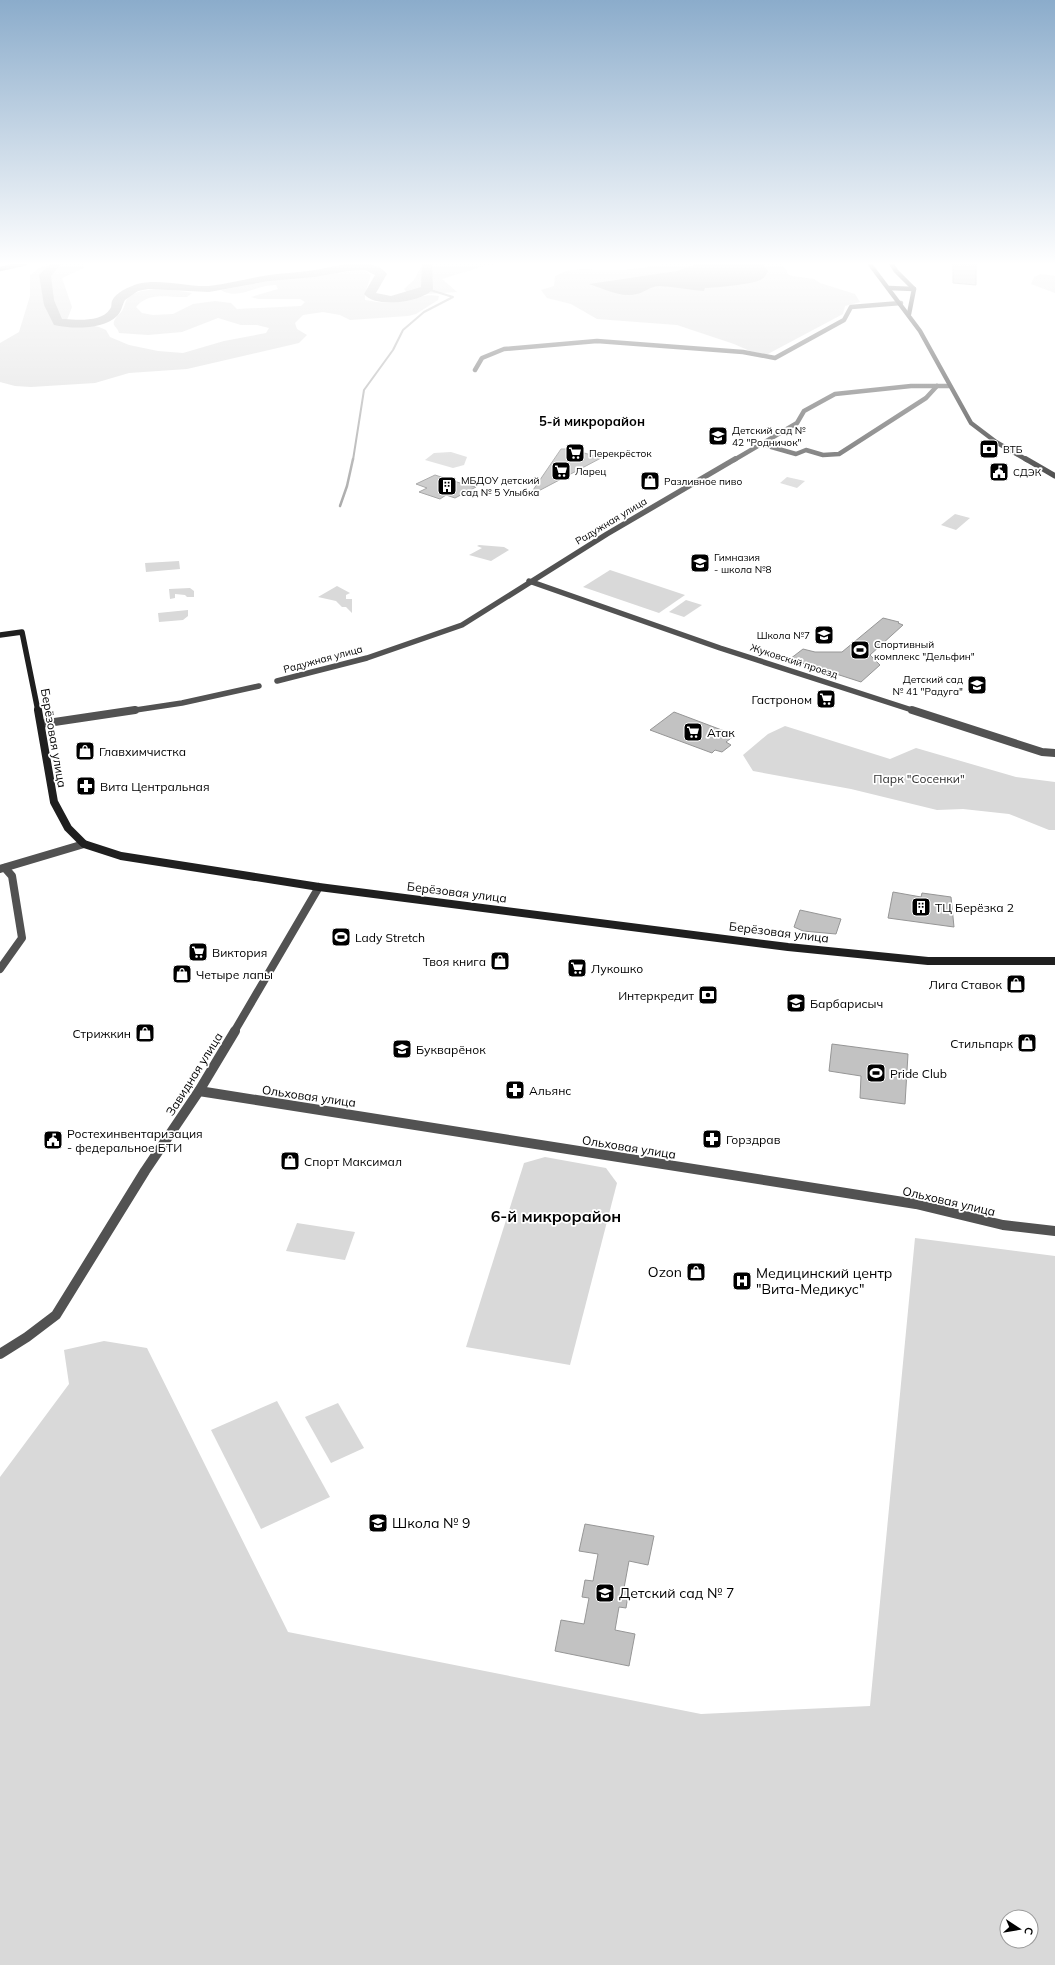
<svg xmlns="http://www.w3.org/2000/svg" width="1055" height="1965" font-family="Mulish,sans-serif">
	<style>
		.green { fill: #d9d9d9; fill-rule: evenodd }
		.water { fill: #a0a0a0 }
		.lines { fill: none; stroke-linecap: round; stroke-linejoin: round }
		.stream-far1 { stroke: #a0a0a0; stroke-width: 2 }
		.stream { stroke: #a0a0a0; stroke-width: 2.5 }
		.river { fill: #a0a0a0; fill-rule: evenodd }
		.building { fill: #c2c2c2; stroke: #969696 }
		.street-far3 { stroke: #525252; stroke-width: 4.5 }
		.street-far2 { stroke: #525252; stroke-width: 5.5 }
		.street-far1 { stroke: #525252; stroke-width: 8 }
		.street { stroke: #525252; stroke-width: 10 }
		.secondary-far2 { stroke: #1f1f1f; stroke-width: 4.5 }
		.secondary-far1 { stroke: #1f1f1f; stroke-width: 5.5 }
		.secondary { stroke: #1f1f1f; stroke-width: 8 }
		.labels { text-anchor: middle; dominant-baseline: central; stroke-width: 3.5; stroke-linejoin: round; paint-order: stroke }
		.far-poi-label { font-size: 10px; fill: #000; stroke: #fff; text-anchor: start }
		.far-street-label { font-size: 10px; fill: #000; stroke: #fff }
		.poi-label { font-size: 12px; fill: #000; stroke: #fff; text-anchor: start }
		.street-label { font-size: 12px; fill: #000; stroke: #fff }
		.park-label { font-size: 12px; fill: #303030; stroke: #fff }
		.far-district-label { font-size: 13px; font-weight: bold; fill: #000; stroke: #fff }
		.near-poi-label { font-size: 14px; fill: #000; stroke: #fff; text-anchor: start }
		.district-label { font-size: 16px; font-weight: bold; fill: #000; stroke: #fff }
	</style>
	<rect width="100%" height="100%" fill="#fff"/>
	<g class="green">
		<path d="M46,263h37l1,5 -22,10 10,29 -5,13 32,7 7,3 4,7 19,8 29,6 25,2 41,-12 42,-8 3,-5 -12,-3h-16l-23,-7 -36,14 -34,3 -29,-2c-1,-4 -3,-5 -5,-8 -2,-6 7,-11 9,-16 2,-3 2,-8 5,-11 12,-13 48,-8 64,-5l-5,4c-18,1 -38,-6 -51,10l6,6 11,2 20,-1 20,-10 22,-3 16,2 6,6 64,-3 4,-4 -5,-3h-42l-7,-2 27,-8 -2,-4c-18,-1 -39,16 -55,5l59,-11 84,-9 7,5 -6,19v6c15,3 29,4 43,0 12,-3 19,-6 31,-4l-1,4 -22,14 -8,2 -58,4 -10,-5 -17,-3 -20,3 -8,8 2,6 10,6 -8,8 -112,26 -58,4 -34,10 -64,4 -16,-1 -15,-4v-39l19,-11 11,-36v-21z"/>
		<polygon points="423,263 505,263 481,267 442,279 457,292 409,295 404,289 414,280"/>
		<path d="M670,263h112l6,11 4,2 22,3 6,4 35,11 5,8 -15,4 -2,8 -77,41 -16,-4 -16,-7 -57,-19 -80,-6 -26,-15 -24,-6 -6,-8 13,-4 1,-10c19,-11 41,-5 62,-6 18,0 35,-4 53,-7z"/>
		<polygon points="1041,274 1055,276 1055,293 1031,284 1034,277"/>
		<polygon points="451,452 467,457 464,465 453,468 425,460 434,453"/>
		<polygon points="787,477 805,481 797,488 780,483"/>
		<polygon points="955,514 970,518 956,530 941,525"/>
		<polygon points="479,545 504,547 509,550 491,561 469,555 482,548 477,546"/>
		<polygon points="179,561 180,569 146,572 145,563"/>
		<polygon points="610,570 685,595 659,613 583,587"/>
		<polygon points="337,586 350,593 346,595 346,599 352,599 352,613 346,607 342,607 336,601 318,597"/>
		<polygon points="190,588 194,591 194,597 187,597 185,595 175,594 175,598 170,599 169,589"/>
		<polygon points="686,600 702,605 684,617 669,612"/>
		<polygon points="188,610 188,616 183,620 159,622 158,613"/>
		<polygon points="785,726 890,759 916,748 1016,777 1055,782 1055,830 1049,830 1009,814 963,809 937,810 851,789 753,771 743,755 768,734"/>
		<polygon points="545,1157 606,1168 617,1183 570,1365 466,1347 524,1163"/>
		<polygon points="297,1223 355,1232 345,1260 286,1251"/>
		<path d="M915,1238l140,18v709h-1055v-488l69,-93 -5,-34 40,-9 43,7 141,284 413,82 169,-8zM1007,1917h24v24h-24z"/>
		<polygon points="277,1401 330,1497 261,1529 211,1430"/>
		<polygon points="338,1403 364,1448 331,1463 305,1417"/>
	</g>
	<path class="water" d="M700,263h62l6,8c-2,4 -3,7 -8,9 -7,4 -46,8 -55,8l-1,3c-14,-1 -29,-4 -44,-5 -10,0 -16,7 -23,8 -17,4 -32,-5 -48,-10l88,-13z"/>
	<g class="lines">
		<polyline class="stream-far1" points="353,460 364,390 393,350 403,330 424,312 453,297 427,289"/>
		<polyline class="stream" points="340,506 347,486 353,459"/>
		<path class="river" d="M51,263h11l-11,13 3,24 8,19h3c13,1 37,3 45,-10 2,-2 1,-5 2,-8 4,-9 17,-14 25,-17 24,-6 49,3 72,2 19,-2 36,-7 54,-10 15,-3 30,-3 45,-5 21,-2 63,-18 79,3l-11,19 15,3 30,-9 1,-24h10l1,26c-10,13 -58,20 -69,5l11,-19 -10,-5 -16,1 -35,6 -45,4 -60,11 -61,-3 -10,2 -13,9c-3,5 -3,11 -8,16 -14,14 -46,13 -63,9l-10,-20 -5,-30z"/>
	</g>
	<g class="building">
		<polygon points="953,263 976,263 976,285 953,283"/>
		<polygon points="561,449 571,449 601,458 529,496"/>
		<polygon points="435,475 460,483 476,487 455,498 446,495 440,499 419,492 427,488 416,484"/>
		<polygon points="883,618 899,622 898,623 903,625 870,655 880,665 861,682 790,659 803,649 815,652 842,652"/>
		<polygon points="674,712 735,735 726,742 731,745 722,752 715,750 712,753 650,730"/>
		<polygon points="893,892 921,897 922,893 951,897 954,927 888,918"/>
		<polygon points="800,910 841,919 836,934 803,931 794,927"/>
		<polygon points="832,1044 908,1054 905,1104 860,1098 861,1076 829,1071"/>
		<polygon points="585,1524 654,1536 648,1565 629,1561 624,1588 629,1589 626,1608 619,1607 615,1630 635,1634 629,1666 555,1651 561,1620 584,1624 589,1598 582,1597 585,1580 593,1581 598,1554 579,1551"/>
	</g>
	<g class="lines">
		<g class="street-far3">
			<polyline points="0,269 26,263"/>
			<polyline points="475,370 482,358 504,349 597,341 743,352 775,358 844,320 851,307 901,303"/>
			<polyline points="761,444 796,454 806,450 823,455 839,454 926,398 937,386"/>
			<polyline points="734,460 797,423 804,411 835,394 911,386 950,386"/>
		</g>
		<g class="street-far2">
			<polyline points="529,581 720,648 915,711"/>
			<polyline points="277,681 367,658 462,625 607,534 735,459"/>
			<polyline points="129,711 182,703 259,686"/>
		</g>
		<g class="street-far1">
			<polyline points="912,710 1042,752 1055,753"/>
			<polyline points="41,724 135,710"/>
			<polyline points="0,869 84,844"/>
			<polyline points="0,969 22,938 12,876 5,868"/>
			<polyline points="234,1032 319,887"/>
		</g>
		<g class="street">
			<polyline points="199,1091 916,1204 1003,1225 1055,1231"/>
			<polyline points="0,1354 27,1337 56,1315 145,1171 199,1091 235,1031"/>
		</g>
		<g class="secondary-far2">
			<polyline points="869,263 920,331 971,423 996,442 1027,460"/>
			<polyline points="891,263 896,271 914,289"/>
			<polyline points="889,288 914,289"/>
			<polyline points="909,314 914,289"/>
		</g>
		<g class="secondary-far1">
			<polyline points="1026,459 1055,476"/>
			<polyline points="0,635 22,632 38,711"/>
		</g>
		<polyline class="secondary" points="38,710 54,802 68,828 84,844 121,856 319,887 788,947 928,961 1055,961"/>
	</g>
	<linearGradient id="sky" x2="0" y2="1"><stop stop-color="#8baccb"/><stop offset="0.49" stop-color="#fff"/><stop offset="1" stop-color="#fff" stop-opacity="0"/></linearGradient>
	<rect width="1055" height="538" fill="url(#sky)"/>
	<defs>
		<g id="school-square" transform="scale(1)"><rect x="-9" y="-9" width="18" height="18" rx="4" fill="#000" stroke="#fff"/><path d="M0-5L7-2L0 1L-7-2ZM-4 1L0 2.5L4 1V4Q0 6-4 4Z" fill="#fff"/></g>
		<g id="bank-square" transform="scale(1)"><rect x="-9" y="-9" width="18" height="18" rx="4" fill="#000" stroke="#fff"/><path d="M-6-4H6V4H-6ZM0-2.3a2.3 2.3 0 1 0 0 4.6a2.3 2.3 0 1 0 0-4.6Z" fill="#fff"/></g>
		<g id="supermarket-square" transform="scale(1)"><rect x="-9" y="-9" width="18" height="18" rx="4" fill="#000" stroke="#fff"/><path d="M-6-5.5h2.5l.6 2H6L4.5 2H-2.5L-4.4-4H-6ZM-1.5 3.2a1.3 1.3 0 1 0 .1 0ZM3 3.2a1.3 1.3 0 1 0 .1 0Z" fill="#fff"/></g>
		<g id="civic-square" transform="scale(1)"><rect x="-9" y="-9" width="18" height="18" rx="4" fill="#000" stroke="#fff"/><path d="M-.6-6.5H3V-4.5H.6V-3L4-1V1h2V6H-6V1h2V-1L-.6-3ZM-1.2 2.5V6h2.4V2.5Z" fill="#fff"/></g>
		<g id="shop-square" transform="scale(1)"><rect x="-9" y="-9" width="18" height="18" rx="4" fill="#000" stroke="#fff"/><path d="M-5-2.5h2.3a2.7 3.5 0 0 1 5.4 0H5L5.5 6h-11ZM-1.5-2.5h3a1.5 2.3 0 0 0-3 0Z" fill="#fff"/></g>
		<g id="building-square" transform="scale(1)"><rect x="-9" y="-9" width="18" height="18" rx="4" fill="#000" stroke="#fff"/><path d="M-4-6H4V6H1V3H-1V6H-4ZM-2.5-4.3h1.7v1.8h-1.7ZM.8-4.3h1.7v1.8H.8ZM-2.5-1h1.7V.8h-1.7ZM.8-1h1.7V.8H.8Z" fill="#fff"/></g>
		<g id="stadium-square" transform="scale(1)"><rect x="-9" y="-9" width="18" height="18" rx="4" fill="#000" stroke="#fff"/><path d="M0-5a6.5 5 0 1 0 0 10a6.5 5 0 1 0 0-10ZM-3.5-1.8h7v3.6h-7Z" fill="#fff"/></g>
		<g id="pharmacy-square" transform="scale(1)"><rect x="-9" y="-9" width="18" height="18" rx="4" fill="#000" stroke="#fff"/><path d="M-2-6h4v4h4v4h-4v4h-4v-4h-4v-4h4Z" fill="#fff"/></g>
		<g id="hospital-square" transform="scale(1)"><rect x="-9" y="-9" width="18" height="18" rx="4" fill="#000" stroke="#fff"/><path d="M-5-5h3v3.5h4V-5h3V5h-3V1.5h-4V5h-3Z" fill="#fff"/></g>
	</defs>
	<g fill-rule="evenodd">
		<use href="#school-square" x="718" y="436"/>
		<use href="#bank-square" x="989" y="449"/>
		<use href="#supermarket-square" x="575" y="453"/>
		<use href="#supermarket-square" x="561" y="471"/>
		<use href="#civic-square" x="999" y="472"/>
		<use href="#shop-square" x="650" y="481"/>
		<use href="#building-square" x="447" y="486"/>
		<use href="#school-square" x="700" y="563"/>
		<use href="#school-square" x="824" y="635"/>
		<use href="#stadium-square" x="860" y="650"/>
		<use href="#school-square" x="977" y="685"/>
		<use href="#supermarket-square" x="826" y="699"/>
		<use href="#supermarket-square" x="693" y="732"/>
		<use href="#shop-square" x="85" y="751"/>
		<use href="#pharmacy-square" x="86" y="786"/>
		<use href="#building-square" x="921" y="907"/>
		<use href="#stadium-square" x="341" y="937"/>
		<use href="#supermarket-square" x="198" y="952"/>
		<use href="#shop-square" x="500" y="961"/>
		<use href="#supermarket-square" x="577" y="968"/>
		<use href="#shop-square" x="182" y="974"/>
		<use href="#shop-square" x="1016" y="984"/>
		<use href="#bank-square" x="708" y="995"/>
		<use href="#school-square" x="796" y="1003"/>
		<use href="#shop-square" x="145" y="1033"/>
		<use href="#shop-square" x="1027" y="1043"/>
		<use href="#school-square" x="402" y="1049"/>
		<use href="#stadium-square" x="876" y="1073"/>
		<use href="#pharmacy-square" x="515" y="1090"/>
		<use href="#pharmacy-square" x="712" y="1139"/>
		<use href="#civic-square" x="53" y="1140"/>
		<use href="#shop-square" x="290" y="1161"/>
		<use href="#shop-square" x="696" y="1272"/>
		<use href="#hospital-square" x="742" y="1281"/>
		<use href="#school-square" x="378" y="1523"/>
		<use href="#school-square" x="605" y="1593"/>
	</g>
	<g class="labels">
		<g class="far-poi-label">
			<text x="732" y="430">Детский сад №<tspan x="732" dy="12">42 "Родничок"</tspan></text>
			<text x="1003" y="449">ВТБ</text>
			<text x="589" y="453">Перекрёсток</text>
			<text x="575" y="471">Ларец</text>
			<text x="1013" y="472">СДЭК</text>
			<text x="461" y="480">МБДОУ детский<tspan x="461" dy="12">сад № 5 Улыбка</tspan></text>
			<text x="664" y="481">Разливное пиво</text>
			<text x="714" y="557">Гимназия<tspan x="714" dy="12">- школа №8</tspan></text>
			<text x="810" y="635" text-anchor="end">Школа №7</text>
			<text x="874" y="644">Спортивный<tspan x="874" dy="12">комплекс "Дельфин"</tspan></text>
			<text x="963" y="679" text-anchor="end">Детский сад<tspan x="963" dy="12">№ 41 "Радуга"</tspan></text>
		</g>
		<g class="far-street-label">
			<text transform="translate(611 521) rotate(-31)">Радужная улица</text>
			<text transform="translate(323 659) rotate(-15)">Радужная улица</text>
			<text transform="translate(794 661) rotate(18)">Жуковский проезд</text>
		</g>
		<g class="poi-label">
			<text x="812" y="699" text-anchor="end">Гастроном</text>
			<text x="707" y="732">Атак</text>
			<text x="99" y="751">Главхимчистка</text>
			<text x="100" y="786">Вита Центральная</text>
			<text x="935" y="907">ТЦ Берёзка 2</text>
			<text x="355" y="937">Lady Stretch</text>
			<text x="212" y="952">Виктория</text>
			<text x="486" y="961" text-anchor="end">Твоя книга</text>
			<text x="591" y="968">Лукошко</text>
			<text x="196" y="974">Четыре лапы</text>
			<text x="1002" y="984" text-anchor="end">Лига Ставок</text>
			<text x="694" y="995" text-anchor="end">Интеркредит</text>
			<text x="810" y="1003">Барбарисыч</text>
			<text x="131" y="1033" text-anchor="end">Стрижкин</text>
			<text x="1013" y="1043" text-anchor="end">Стильпарк</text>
			<text x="416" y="1049">Букварёнок</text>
			<text x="890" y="1073">Pride Club</text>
			<text x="529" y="1090">Альянс</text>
			<text x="67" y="1133">Ростехинвентаризация<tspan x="67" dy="14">- федеральное БТИ</tspan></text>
			<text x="726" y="1139">Горздрав</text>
			<text x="304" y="1161">Спорт Максимал</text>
		</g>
		<g class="street-label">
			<text transform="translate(54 738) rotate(80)">Берёзовая улица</text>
			<text transform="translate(457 892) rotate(7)">Берёзовая улица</text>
			<text transform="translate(779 932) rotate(7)">Берёзовая улица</text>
			<text transform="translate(194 1074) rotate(-58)">Завидная улица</text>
			<text transform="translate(309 1096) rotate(8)">Ольховая улица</text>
			<text transform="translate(629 1147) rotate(9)">Ольховая улица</text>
			<text transform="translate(949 1201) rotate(13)">Ольховая улица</text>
		</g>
		<g class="park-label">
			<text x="919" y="778">Парк "Сосенки"</text>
		</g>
		<g class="far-district-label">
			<text x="592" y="421">5-й микрорайон</text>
		</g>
		<g class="near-poi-label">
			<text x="682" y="1272" text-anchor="end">Ozon</text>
			<text x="756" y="1273">Медицинский центр<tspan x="756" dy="16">"Вита-Медикус"</tspan></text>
			<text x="392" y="1523">Школа № 9</text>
			<text x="619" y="1593">Детский сад № 7</text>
		</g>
		<g class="district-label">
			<text x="556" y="1216">6-й микрорайон</text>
		</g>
	</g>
	<g transform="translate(1019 1929) rotate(102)"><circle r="19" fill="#ffffff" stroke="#999999"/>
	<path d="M0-3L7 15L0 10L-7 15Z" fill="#000000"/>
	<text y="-6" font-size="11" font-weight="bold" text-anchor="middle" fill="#000000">С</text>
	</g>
</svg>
